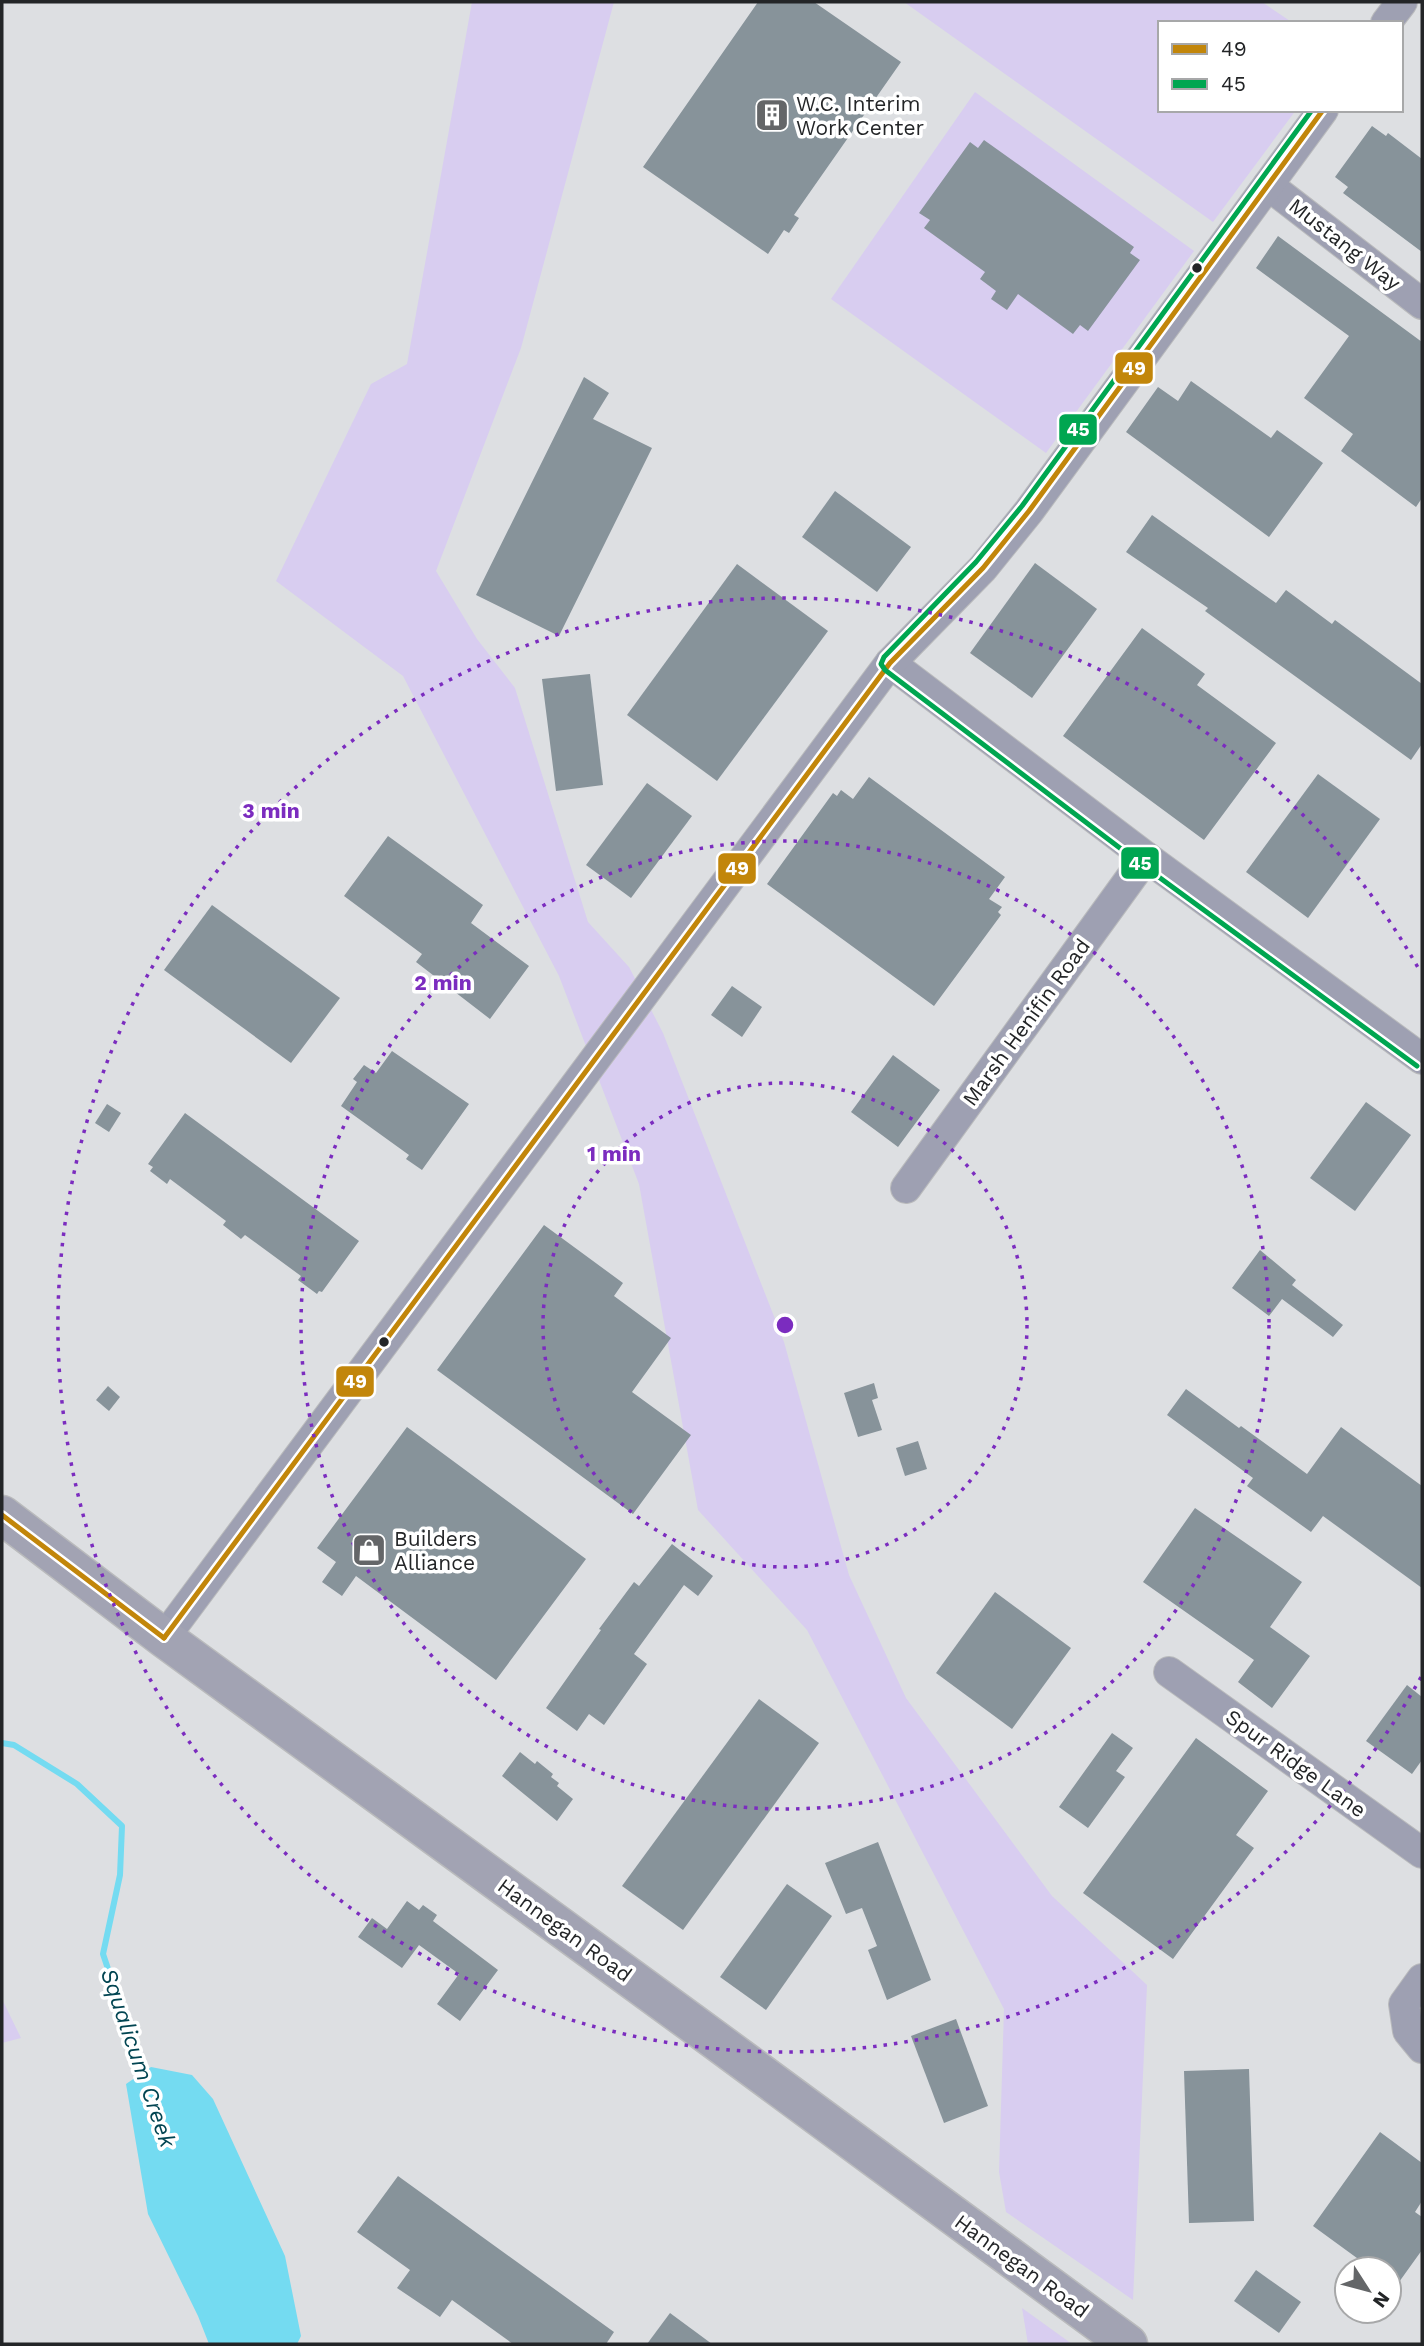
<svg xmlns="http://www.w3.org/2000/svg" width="1424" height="2346" font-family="'Work Sans',sans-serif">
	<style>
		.green { fill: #d8cdf0 }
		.water { fill: #74dbf1 }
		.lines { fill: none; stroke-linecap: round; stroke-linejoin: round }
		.stream { stroke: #74dbf1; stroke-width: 6 }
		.building { fill: #87939a }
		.minor-casing { stroke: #b9babc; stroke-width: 32 }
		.major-casing { stroke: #b9babc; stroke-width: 41 }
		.minor { stroke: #9ea0b2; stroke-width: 30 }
		.major { stroke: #a2a3b3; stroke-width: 38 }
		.bus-1-casing { stroke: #fff; stroke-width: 10 }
		.bus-2-casing { stroke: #fff; stroke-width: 10 }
		.bus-1 { stroke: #c2860a; stroke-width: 5 }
		.bus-2 { stroke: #00a651; stroke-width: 5 }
		.ring { fill: none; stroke: #7b2cbf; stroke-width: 3.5; stroke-dasharray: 3.5 7 }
		.bus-dot { fill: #232527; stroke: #fff; stroke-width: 2.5 }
		.labels { text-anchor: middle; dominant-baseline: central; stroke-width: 7; stroke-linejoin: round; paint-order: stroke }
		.poi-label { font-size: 21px; fill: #232527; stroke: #fff; text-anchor: start }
		.street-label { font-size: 21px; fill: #232527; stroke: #fff }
		.water-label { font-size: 23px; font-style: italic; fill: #024552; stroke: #fff }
		.centre { fill: #7b2cbf; stroke: #fff; stroke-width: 3.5 }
		.ring-label { font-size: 21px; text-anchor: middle; font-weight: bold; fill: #7b2cbf; stroke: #fff; stroke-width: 7; stroke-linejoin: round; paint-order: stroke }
		.line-badge { stroke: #fff; stroke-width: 2.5 }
		.badge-label { font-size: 19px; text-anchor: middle; font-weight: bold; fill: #fff }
	</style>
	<rect width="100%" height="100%" fill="#dddfe2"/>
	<g class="green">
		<polygon points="472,2 614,2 521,348 436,571 477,639 515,688 588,922 629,967 663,1033 784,1342 849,1575 906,1698 1052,1896 1147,1985 1133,2300 1006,2212 999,2172 1004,2009 807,1630 698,1510 639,1184 559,976 403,676 276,581 371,384 407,364"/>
		<polygon points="904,2 1262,2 1293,23 1160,23 1160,110 1296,110 1213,222"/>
		<polygon points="975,92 1194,251 1046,453 831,299"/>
		<polygon points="2,1999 21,2038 2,2043"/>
		<polygon points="1022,2308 1072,2344 1028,2344"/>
	</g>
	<polygon class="water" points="151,2067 192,2075 213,2099 285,2256 301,2336 297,2344 209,2344 198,2316 148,2214 126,2084"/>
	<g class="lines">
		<polyline class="stream" points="2,1743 14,1745 77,1784 122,1826 120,1875 103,1954 146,2081"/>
	</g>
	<g class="building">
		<polygon points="758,2 814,2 901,62 794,215 799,218 789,233 784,230 768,254 643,167"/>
		<polygon points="1372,126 1386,136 1388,133 1422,159 1422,252 1343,193 1348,187 1335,177"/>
		<polygon points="984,140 1134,247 1130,253 1140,260 1088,331 1080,325 1073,334 1018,294 1007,310 991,299 996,291 980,279 985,272 924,228 930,220 919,213 970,142 978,148"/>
		<polygon points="1278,236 1422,342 1422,498 1416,507 1341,451 1353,434 1304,398 1349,336 1256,268"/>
		<polygon points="584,377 609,393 593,419 652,448 559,636 476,595"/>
		<polygon points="1191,381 1271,438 1277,430 1323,463 1269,537 1126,432 1158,387 1178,401"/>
		<polygon points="835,491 911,547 877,592 802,537"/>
		<polygon points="1152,515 1276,603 1286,590 1332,624 1335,620 1422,684 1422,744 1411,760 1205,611 1208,608 1126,552"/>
		<polygon points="1035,563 1097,609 1032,698 970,653"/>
		<polygon points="737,564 828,631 717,781 627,715"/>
		<polygon points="1142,628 1205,674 1197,685 1276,743 1204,840 1063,736"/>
		<polygon points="590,674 603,785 556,791 542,679"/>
		<polygon points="1318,774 1380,819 1308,918 1246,872"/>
		<polygon points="869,777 1005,877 989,899 1002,907 998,912 1001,915 934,1006 767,884 833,793 837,796 841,790 853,799"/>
		<polygon points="647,783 692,816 631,898 586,865"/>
		<polygon points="388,836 483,905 471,923 529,966 490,1019 416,962 422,954 344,896"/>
		<polygon points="212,905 340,998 291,1063 164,970"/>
		<polygon points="732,986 762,1007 742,1037 711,1015"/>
		<polygon points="392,1051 469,1104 422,1170 406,1159 409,1155 341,1106 357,1082 353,1079 364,1065 376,1073"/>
		<polygon points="893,1055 940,1090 898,1147 851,1112"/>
		<polygon points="1366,1102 1411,1135 1355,1211 1310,1178"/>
		<polygon points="107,1104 121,1113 109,1132 95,1123"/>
		<polygon points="185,1113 359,1241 322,1292 319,1291 317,1294 298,1280 301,1276 245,1235 241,1239 223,1225 226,1221 170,1179 167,1184 150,1171 153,1167 148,1164"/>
		<polygon points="544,1225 623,1283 614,1296 671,1338 632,1392 691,1435 633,1514 437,1370"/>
		<polygon points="1260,1250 1296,1280 1292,1285 1343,1325 1333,1337 1282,1299 1269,1316 1232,1288"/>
		<polygon points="874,1383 878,1398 872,1400 882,1430 858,1437 844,1393"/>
		<polygon points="108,1386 120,1397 109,1411 96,1400"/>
		<polygon points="1186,1389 1239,1428 1241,1426 1307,1474 1341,1427 1422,1486 1422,1588 1323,1516 1311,1532 1247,1486 1253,1478 1167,1415"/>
		<polygon points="407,1427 586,1559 496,1680 356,1576 342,1596 322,1582 336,1562 317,1548"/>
		<polygon points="918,1441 927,1469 905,1476 896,1448"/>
		<polygon points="1195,1508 1302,1582 1270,1627 1310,1656 1272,1708 1238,1682 1254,1660 1143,1582"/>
		<polygon points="672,1544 713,1576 698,1596 684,1585 634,1654 647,1664 604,1725 589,1714 577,1731 546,1708 601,1630 599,1629 634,1582 639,1586"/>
		<polygon points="995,1592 1071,1648 1012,1729 936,1673"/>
		<polygon points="1407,1685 1422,1697 1422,1760 1412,1774 1366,1741"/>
		<polygon points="759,1699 819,1743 683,1930 622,1886"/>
		<polygon points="1112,1733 1133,1748 1116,1771 1125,1777 1088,1828 1059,1807"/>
		<polygon points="1196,1738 1268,1791 1236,1835 1254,1848 1173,1959 1083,1893"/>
		<polygon points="520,1752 535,1764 537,1761 553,1774 551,1777 559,1783 557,1786 573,1799 557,1821 502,1776"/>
		<polygon points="878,1842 931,1980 887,2000 868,1950 877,1946 862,1908 846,1914 825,1863"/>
		<polygon points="787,1884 832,1916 766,2010 720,1977"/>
		<polygon points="407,1901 419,1910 423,1905 437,1915 433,1921 498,1970 460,2021 437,2004 459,1974 419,1945 402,1968 358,1937 372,1918 387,1929"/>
		<polygon points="956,2019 988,2106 944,2123 911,2036"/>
		<polygon points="1249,2069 1254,2221 1189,2223 1184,2071"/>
		<polygon points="1380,2132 1422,2163 1422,2201 1415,2212 1422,2217 1422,2250 1389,2296 1389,2269 1372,2269 1313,2226"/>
		<polygon points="398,2176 614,2332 606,2344 513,2344 452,2300 440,2317 397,2288 410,2270 357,2232"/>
		<polygon points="1256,2270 1301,2302 1279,2333 1234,2301"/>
		<polygon points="670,2313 712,2344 647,2344"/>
	</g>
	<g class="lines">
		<g class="minor-casing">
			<g id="minor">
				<polyline points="1386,23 1402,2"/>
				<polyline points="1268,185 1422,304"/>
				<polyline points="890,663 1146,857 1422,1059"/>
				<polyline points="906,1188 1146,857"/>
				<polyline points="164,1638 890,663 983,568 1029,511 1323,110"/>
				<polyline points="1169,1672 1422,1853"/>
				<polyline points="1422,1979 1404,2004 1408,2031 1422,2048"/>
			</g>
		</g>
		<g class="major-casing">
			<polyline id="major" points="2,1515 164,1638 692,2023 1128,2344"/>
		</g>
		<use href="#minor" class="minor"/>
		<use href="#major" class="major"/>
		<g class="bus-1-casing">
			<g id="bus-1">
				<polyline points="2,1515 164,1638"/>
				<polyline points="164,1638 890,663 983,568 1029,511 1323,110"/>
			</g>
		</g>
		<g class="bus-2-casing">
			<polyline id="bus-2" points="1312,110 1022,506 976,562 884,657 881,664 885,670 1141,864 1417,1066"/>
		</g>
		<use href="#bus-1" class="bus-1"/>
		<use href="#bus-2" class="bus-2"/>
	</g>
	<g class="ring">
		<circle cx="785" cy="1325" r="242"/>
		<circle cx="785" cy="1325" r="484"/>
		<path d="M1421 1677A727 727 0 1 1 1421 973"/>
	</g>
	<defs>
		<g id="building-square" transform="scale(1.75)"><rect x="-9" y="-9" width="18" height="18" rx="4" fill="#646668" stroke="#fff"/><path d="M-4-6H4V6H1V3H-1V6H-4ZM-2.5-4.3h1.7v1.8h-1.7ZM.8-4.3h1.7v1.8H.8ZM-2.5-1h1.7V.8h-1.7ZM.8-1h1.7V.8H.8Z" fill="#fff"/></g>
		<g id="shop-square" transform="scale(1.75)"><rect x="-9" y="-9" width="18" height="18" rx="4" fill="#646668" stroke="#fff"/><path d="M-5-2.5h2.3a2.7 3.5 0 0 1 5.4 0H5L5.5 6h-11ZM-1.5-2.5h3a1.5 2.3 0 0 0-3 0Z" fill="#fff"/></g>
	</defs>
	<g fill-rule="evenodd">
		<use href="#building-square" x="772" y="115"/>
		<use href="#shop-square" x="369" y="1550"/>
	</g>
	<g class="bus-dot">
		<circle cx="1197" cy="268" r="6"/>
		<circle cx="384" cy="1342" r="6"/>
	</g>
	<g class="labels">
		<g class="poi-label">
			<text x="796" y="103">W.C. Interim<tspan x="796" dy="24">Work Center</tspan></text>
			<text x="394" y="1538">Builders<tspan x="394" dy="24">Alliance</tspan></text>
		</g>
		<g class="street-label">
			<text transform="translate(1345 244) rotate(38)">Mustang Way</text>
			<text transform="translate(1026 1022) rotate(-54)">Marsh Henifin Road</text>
			<text transform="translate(1296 1763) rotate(36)">Spur Ridge Lane</text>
			<text transform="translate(565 1930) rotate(36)">Hannegan Road</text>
			<text transform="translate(1022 2266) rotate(36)">Hannegan Road</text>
		</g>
		<g class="water-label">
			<text transform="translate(138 2058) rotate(71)">Squalicum Creek</text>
		</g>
	</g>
	<circle cx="785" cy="1325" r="10" class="centre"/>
	<g class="ring-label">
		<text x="271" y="818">3 min</text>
		<text x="443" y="990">2 min</text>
		<text x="614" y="1161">1 min</text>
	</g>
	<g class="line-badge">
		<rect x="1114" y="351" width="40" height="34" rx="7" fill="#c2860a"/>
		<rect x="1058" y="413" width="40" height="33" rx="7" fill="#00a651"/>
		<rect x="1120" y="846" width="40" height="34" rx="7" fill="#00a651"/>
		<rect x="717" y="852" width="40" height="33" rx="7" fill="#c2860a"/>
		<rect x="335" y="1365" width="40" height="33" rx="7" fill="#c2860a"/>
	</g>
	<g class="badge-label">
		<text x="1134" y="375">49</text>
		<text x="1078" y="436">45</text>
		<text x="1140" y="870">45</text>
		<text x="737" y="875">49</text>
		<text x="355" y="1388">49</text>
	</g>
	<rect width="1424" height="2346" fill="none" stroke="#232527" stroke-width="7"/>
	<rect x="1158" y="21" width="245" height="91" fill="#ffffff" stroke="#a7a8a9" stroke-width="2"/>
	<rect x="1172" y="44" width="35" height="10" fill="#c2860a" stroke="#a7a8a9" stroke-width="2"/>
	<text x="1221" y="56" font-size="21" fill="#232527">49</text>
	<rect x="1172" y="79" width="35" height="10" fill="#00a651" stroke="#a7a8a9" stroke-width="2"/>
	<text x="1221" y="91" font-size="21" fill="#232527">45</text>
	<g transform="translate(1368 2290) rotate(126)"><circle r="33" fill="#ffffff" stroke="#a7a8a9" stroke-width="2"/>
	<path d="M0-5L12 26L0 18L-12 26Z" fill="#646668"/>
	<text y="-10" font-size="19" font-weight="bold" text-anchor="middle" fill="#232527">N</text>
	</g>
</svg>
